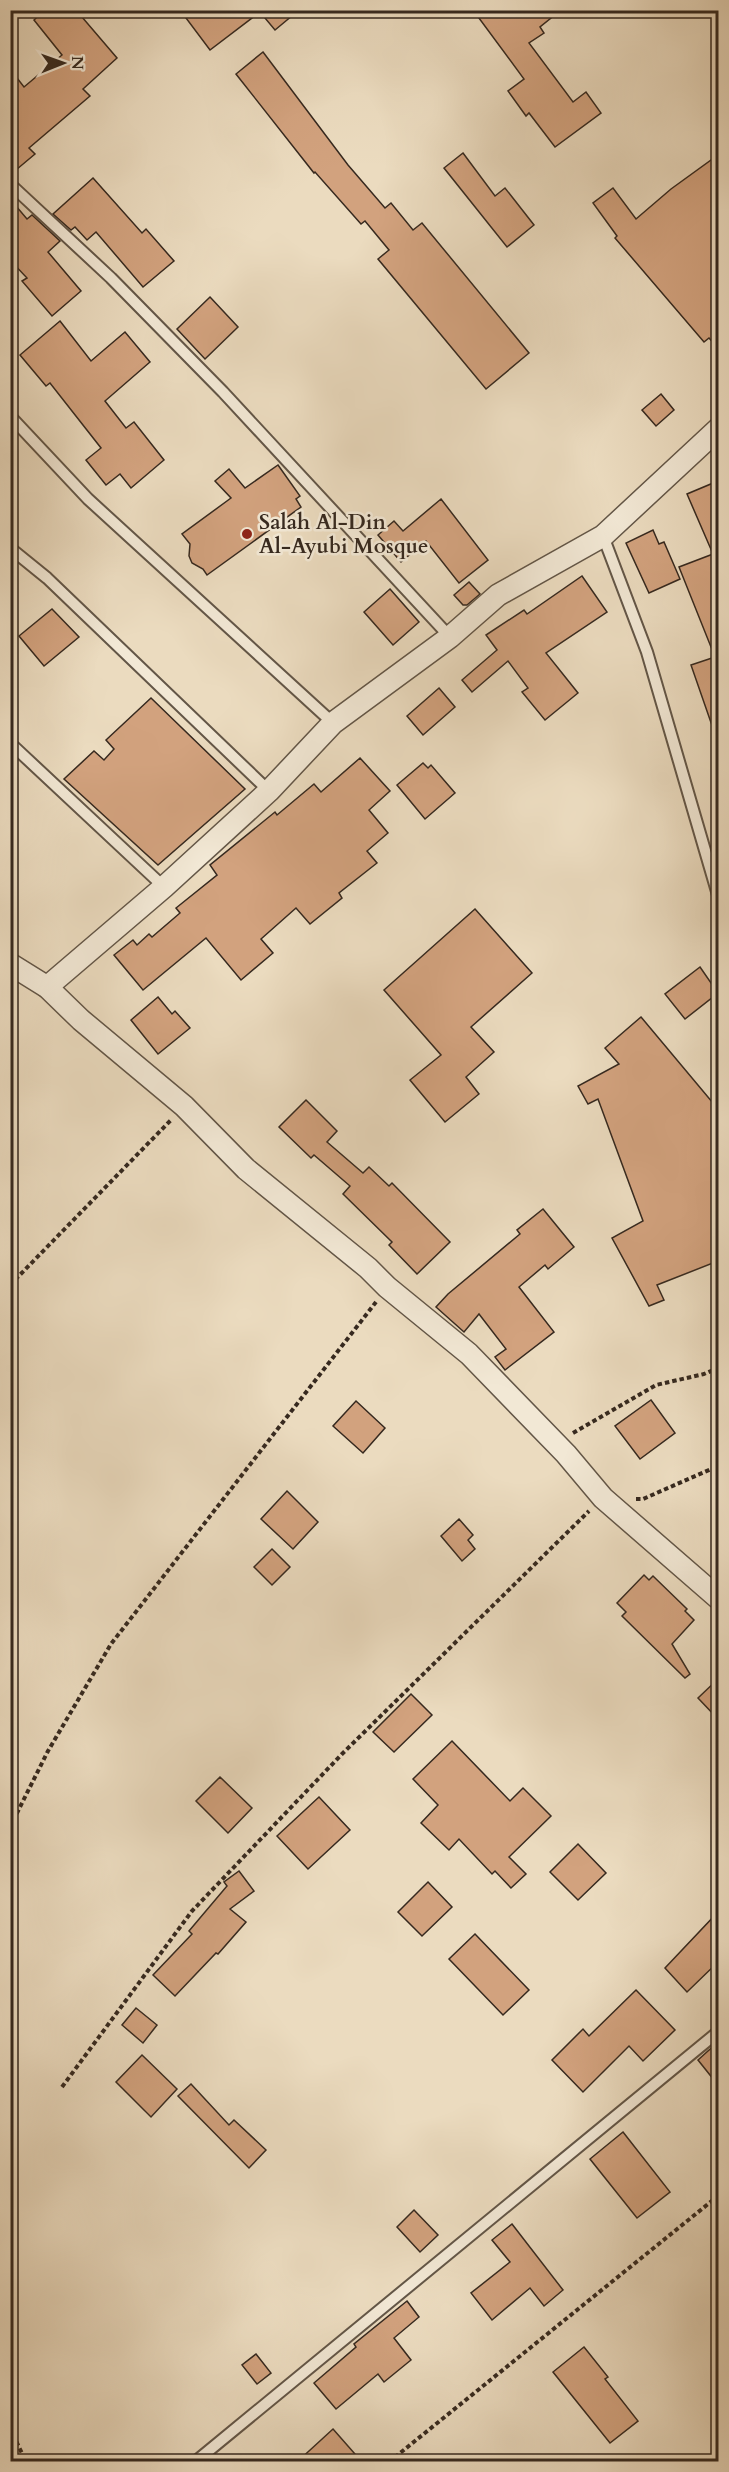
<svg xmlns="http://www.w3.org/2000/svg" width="729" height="2472" font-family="Cardo,serif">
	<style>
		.building { fill: #d2a27e; stroke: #36291f; stroke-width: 1.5 }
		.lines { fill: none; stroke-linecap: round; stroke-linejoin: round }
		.lane-casing { stroke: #635647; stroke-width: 14 }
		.street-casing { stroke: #635647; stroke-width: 24 }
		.path { stroke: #36291f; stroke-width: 4; stroke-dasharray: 4.5 3; stroke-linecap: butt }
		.lane { stroke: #f2e8d5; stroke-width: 10 }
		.street { stroke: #f2e8d5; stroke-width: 21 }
		.poi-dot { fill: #8f2418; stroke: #f2e8d5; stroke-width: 2 }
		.labels { text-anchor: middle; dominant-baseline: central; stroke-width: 5; stroke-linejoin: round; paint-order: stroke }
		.poi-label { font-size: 21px; font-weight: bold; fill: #36291f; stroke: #f2e8d5; text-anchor: start }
	</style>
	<rect width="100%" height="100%" fill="#ebdbbf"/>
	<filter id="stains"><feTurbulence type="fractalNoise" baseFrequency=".00333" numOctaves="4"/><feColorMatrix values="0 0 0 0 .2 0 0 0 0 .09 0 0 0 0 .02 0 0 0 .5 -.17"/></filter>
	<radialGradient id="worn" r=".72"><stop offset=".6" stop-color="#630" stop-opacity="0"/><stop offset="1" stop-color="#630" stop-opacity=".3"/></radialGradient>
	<g class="building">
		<polygon points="45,10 76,10 117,58 83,89 90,96 29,148 35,154 10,175 10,69 24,87 62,55 34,20"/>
		<polygon points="180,10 299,10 275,30 260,12 210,50"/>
		<polygon points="473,10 561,10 540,27 544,33 529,43 573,102 586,92 601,113 555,147 529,113 526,116 508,91 524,79"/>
		<polygon points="263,52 348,165 385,208 391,203 413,230 422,223 529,353 486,389 378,259 389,250 365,221 361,224 315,172 314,173 236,74"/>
		<polygon points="463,153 495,196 505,188 534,225 507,247 444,168"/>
		<polygon points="718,155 718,348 709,338 704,342 615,238 617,236 593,203 613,188 636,219 671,189"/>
		<polygon points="93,178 142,233 146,229 174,261 143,287 96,232 87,240 75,227 71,230 53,214"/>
		<polygon points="10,199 27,219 32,215 60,241 48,252 81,291 52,316 22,281 27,278 10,260"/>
		<polygon points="210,297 238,327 205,359 177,329"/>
		<polygon points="60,321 91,361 125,332 150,362 105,401 126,428 134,422 164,460 131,488 120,474 106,485 86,460 101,448 50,383 46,386 20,355"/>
		<polygon points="661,394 674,410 656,426 642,410"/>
		<polygon points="278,465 300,496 296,499 301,507 207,575 203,569 192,563 189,556 190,544 182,534 231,498 215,481 229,469 245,488"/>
		<polygon points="718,481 718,737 716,737 691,665 715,657 679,567 713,554 687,494"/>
		<polygon points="441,499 488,560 459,583 426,541 401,562 378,535 394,521 403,531"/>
		<polygon points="653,530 659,544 664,542 680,579 649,593 626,543"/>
		<polygon points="582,576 607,612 546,653 578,693 545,720 522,692 528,688 508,661 472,692 462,680 497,650 486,635 524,610 527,614"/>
		<polygon points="469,582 480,594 467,605 463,605 454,595"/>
		<polygon points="390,589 419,622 393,645 364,612"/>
		<polygon points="52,609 79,637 44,666 19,636"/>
		<polygon points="439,688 455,707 423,735 407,716"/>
		<polygon points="151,698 245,789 158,865 64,779 94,751 104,760 114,749 106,740"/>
		<polygon points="360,758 390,791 369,810 388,833 367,851 377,863 339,893 342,898 310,924 296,908 261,939 273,953 241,980 206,938 143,990 114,955 133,940 137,945 149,934 152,937 180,913 176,908 217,875 210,865 275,812 277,815 314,784 321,792"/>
		<polygon points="423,763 428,768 431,765 455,793 425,819 397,785"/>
		<polygon points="475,909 532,973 471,1027 494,1052 466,1077 479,1094 445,1122 410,1080 441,1055 384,990"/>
		<polygon points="700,967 718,993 685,1019 665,994"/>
		<polygon points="158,997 172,1014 175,1011 190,1028 158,1054 131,1020"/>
		<polygon points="641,1017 718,1109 718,1261 657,1285 664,1300 649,1306 612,1238 643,1221 598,1099 588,1104 578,1086 619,1064 605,1048"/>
		<polygon points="306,1100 337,1131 327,1142 363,1173 369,1167 389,1186 392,1183 450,1242 417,1274 389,1245 392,1242 343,1194 350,1186 314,1155 311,1158 279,1127"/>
		<polygon points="543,1209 574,1247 548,1269 545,1265 519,1287 554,1332 505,1370 495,1357 506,1349 479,1314 464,1332 436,1307 448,1294 520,1234 517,1230"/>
		<polygon points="651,1400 675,1433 640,1459 615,1426"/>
		<polygon points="356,1401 385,1428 363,1453 333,1426"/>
		<polygon points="287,1491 318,1522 293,1549 261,1519"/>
		<polygon points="459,1519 473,1535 468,1540 475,1549 462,1561 441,1536"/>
		<polygon points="272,1549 290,1567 272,1585 254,1567"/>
		<polygon points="644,1575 649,1580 653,1576 687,1609 685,1611 694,1620 672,1644 690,1674 685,1678 622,1616 626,1612 617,1603"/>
		<polygon points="718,1679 718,1719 698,1698"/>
		<polygon points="411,1694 432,1715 394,1752 373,1732"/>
		<polygon points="452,1741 510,1801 523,1788 551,1816 509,1857 526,1874 511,1888 495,1871 492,1874 459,1839 449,1850 421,1823 438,1805 413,1779"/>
		<polygon points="220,1777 252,1808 228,1833 196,1801"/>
		<polygon points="319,1797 350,1830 308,1869 277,1836"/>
		<polygon points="578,1844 606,1873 578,1900 550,1872"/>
		<polygon points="239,1871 254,1891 230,1909 246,1922 218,1954 216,1953 175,1996 153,1975 192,1934 189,1931 227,1886 224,1882"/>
		<polygon points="428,1882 452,1907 422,1936 398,1912"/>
		<polygon points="718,1912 718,1962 687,1992 665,1968"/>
		<polygon points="475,1934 529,1990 503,2015 449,1959"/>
		<polygon points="636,1990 675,2030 643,2061 629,2046 583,2092 552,2060 583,2029 589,2036"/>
		<polygon points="136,2008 157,2025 143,2043 122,2025"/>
		<polygon points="718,2042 718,2085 698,2060"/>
		<polygon points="142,2055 177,2089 151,2117 116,2082"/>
		<polygon points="191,2084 229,2125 234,2120 266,2150 249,2168 178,2096"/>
		<polygon points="623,2132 670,2192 637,2218 590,2159"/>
		<polygon points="414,2210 438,2235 420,2252 397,2227"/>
		<polygon points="512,2224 563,2290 544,2306 530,2288 492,2320 471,2293 510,2262 492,2240"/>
		<polygon points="407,2301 419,2317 394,2338 411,2360 384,2382 378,2374 336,2409 314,2383 356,2347 354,2344"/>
		<polygon points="584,2347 608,2377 605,2379 638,2421 610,2443 553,2372"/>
		<polygon points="256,2354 271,2373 257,2384 242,2365"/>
		<polygon points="333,2429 362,2462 297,2462"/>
	</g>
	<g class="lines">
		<g class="lane-casing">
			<g id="lane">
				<polyline points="10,184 111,278 223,392 450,637"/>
				<polyline points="10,416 88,499 333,723"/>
				<polyline points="603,536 647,652 718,895"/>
				<polyline points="10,548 47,578 269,791"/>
				<polyline points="10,743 164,887"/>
				<polyline points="195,2462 718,2032"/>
			</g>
		</g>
		<g class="street-casing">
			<g id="street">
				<polyline points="10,964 47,987 81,1020 184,1106 246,1169 368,1268 387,1287 469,1354 566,1454 603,1498 718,1598"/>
				<polyline points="47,987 164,887 269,791 333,723 450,637 498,595 603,536 718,429"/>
			</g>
		</g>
		<g class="path">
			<polyline points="10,1285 171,1120"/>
			<polyline points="573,1433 656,1385 704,1374 718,1368"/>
			<polyline points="636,1499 643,1499 718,1466"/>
			<polyline points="10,1827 48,1751 111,1644 376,1302"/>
			<polyline points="62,2087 192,1911 342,1754 589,1511"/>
			<polyline points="10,2428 26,2462"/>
			<polyline points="389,2462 718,2196"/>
		</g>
		<use href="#lane" class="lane"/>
		<use href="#street" class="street"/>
	</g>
	<circle class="poi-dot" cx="247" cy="534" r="6"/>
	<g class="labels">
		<g class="poi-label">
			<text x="259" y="522">Salah Al-Din<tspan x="259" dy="24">Al-Ayubi Mosque</tspan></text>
		</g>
	</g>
	<rect width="729" height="2472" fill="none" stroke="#ebdbbf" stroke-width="36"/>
	<rect x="12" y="12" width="705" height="2448" fill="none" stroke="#36291f" stroke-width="3"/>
	<rect x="18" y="18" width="693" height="2436" fill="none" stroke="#36291f" stroke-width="1.5"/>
	<g transform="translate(63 63) rotate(89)" stroke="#f2e8d5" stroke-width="4.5" paint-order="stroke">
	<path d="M0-4.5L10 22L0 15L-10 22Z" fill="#36291f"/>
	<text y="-9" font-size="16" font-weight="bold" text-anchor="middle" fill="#36291f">N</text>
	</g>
	<rect width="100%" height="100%" filter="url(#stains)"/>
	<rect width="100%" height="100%" fill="url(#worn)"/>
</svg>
